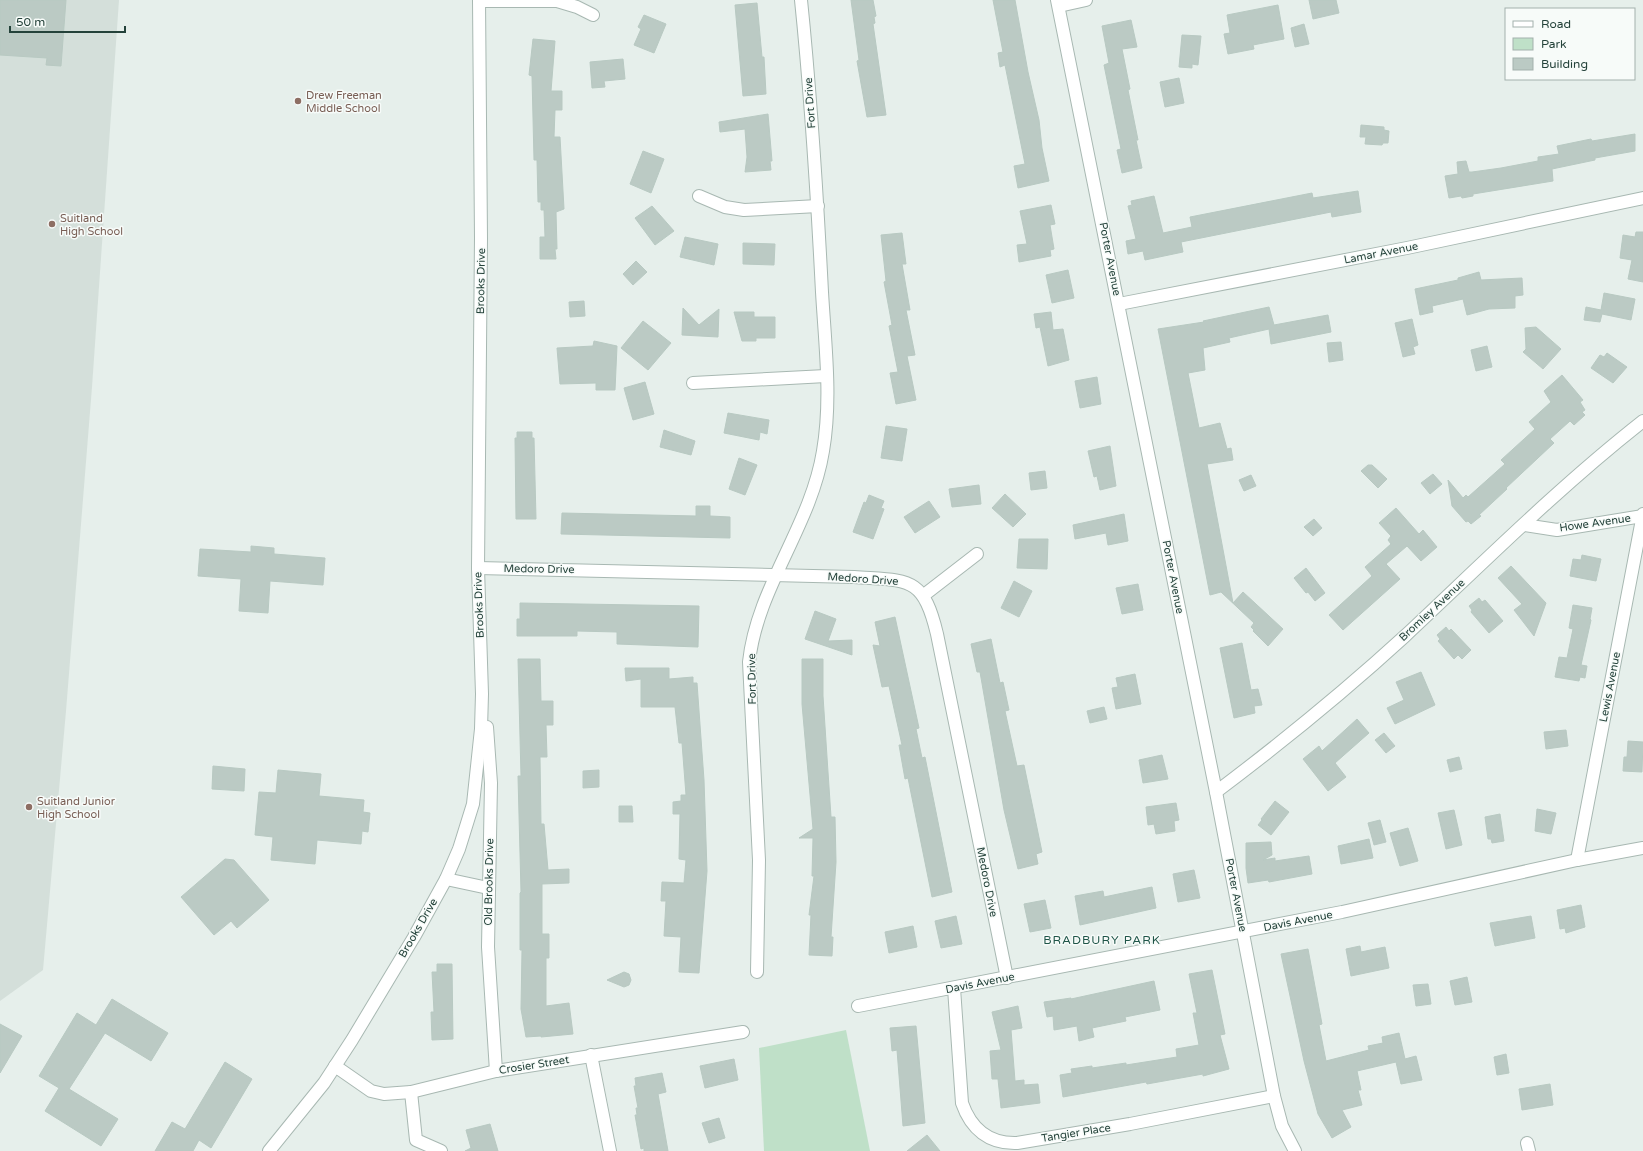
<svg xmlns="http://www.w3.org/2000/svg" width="1643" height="1151" font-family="'Varela Round',sans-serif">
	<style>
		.built { fill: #d4dfda }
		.green { fill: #bfe0c8 }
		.building { fill: #bbcac4; stroke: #b8c9c2 }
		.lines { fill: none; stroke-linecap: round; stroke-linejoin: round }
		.minor-casing { stroke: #a8b8b2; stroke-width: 14 }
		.minor { stroke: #fff; stroke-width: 12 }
		.education-dot { fill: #8d6e63; stroke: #f7fbf9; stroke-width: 1.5 }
		.labels { text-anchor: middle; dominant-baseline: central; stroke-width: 3; stroke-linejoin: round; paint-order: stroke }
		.education-label { font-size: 11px; fill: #785e54; stroke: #f7fbf9; text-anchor: start }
		.street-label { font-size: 11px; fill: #24423a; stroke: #f7fbf9 }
		.neighbourhood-label { font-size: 12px; letter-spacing: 1px; fill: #1f5548; stroke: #f7fbf9 }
	</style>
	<rect width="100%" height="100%" fill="#e6efeb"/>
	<polygon class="built" points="0,0 119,0 92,387 66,711 43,970 0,1001"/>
	<polygon class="green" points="846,1030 870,1151 764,1151 759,1048"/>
	<g class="building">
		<polygon points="0,0 66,0 61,66 46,65 47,58 0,55"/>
		<polygon points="851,0 873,0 876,16 874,17 875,23 873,24 886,115 867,117 857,61 859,60"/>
		<polygon points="993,0 1015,0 1028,72 1039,120 1042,148 1049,181 1018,188 1014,166 1025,164 1005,65 1000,67 998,53 1003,52"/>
		<polygon points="1309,0 1336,0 1339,13 1313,19"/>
		<polygon points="757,3 762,57 764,57 766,94 743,96 735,5"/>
		<polygon points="1278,5 1284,39 1253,45 1254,49 1228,54 1224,34 1230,33 1227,15"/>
		<polygon points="644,15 666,24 654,53 634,45 641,29 638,27"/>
		<polygon points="1131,20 1137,47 1122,49 1130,89 1128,90 1138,140 1136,140 1142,168 1122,173 1117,150 1121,149 1104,65 1109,63 1102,26"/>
		<polygon points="1304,24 1309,44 1295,47 1291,28"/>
		<polygon points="1182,35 1201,36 1198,65 1192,64 1192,68 1179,67"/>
		<polygon points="533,39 555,41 551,91 562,91 562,110 555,110 554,137 560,137 564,209 556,212 557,249 555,249 556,259 540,259 540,237 545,237 544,210 541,210 541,202 538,202 537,160 534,160 532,76 529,75"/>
		<polygon points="623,59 625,79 604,81 605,87 592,88 590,62"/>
		<polygon points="1179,78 1184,103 1165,107 1160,82"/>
		<polygon points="768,114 772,161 770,161 771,170 745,172 747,157 745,129 720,132 719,122"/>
		<polygon points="1361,125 1384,127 1384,130 1389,131 1388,143 1383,143 1382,145 1365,144 1366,137 1360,137"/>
		<polygon points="1635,134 1635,151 1595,158 1595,160 1552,169 1553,181 1473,194 1473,196 1462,198 1461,196 1449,198 1445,176 1458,174 1457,162 1466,161 1469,172 1472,172 1501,168 1538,161 1538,157 1559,154 1557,146 1591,139 1592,141"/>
		<polygon points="643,151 664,159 651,193 630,184"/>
		<polygon points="1358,191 1361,212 1332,217 1331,212 1181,242 1183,252 1145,260 1143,251 1128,254 1126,241 1136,239 1128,206 1132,205 1131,201 1154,196 1163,233 1192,227 1190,217 1312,193 1313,198"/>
		<polygon points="1051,205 1055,224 1050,225 1054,249 1050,250 1051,256 1019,262 1017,245 1027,244 1020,211"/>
		<polygon points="652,206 674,231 655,245 635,218"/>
		<polygon points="1636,232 1643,232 1643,282 1628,279 1632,260 1620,258 1623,235 1635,237"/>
		<polygon points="902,233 906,264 902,264 910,310 906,310 915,355 907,356 916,400 896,404 890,373 898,372 889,326 892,325 884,282 886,281 881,235"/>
		<polygon points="685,237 718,244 714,265 680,257"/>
		<polygon points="743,243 775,244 774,265 743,264"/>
		<polygon points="636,261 647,272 633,285 623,274"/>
		<polygon points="1068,270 1074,298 1052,303 1046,275"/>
		<polygon points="1479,272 1481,280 1522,278 1523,295 1515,296 1515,308 1489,309 1467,315 1463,299 1432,306 1433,312 1420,315 1415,289 1458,280 1458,278"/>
		<polygon points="1604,293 1635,299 1631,320 1602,314 1600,322 1584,320 1586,307 1601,310"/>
		<polygon points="584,301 585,316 570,317 569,302"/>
		<polygon points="1269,307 1274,325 1328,315 1331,332 1271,344 1269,329 1229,338 1230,342 1203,348 1205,370 1188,373 1199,428 1220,423 1227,449 1231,448 1233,460 1207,464 1233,603 1243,592 1283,629 1268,646 1253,631 1254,630 1251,627 1254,623 1221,592 1210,595 1158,329 1204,322 1203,321"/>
		<polygon points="683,308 699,325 719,309 718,337 682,335"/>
		<polygon points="734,312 754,312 754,317 775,317 775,338 756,338 756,341 742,341"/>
		<polygon points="1051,312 1053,330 1063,329 1069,360 1048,366 1040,327 1036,328 1034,314"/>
		<polygon points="1412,319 1418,345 1413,347 1415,354 1403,357 1395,323"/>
		<polygon points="643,321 671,343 648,370 621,348"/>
		<polygon points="1536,327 1561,349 1543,369 1523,352 1526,349 1525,328"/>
		<polygon points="594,341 617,346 615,390 596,390 596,383 560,384 557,348 593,346"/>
		<polygon points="1341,342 1343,360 1329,362 1327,343"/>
		<polygon points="1487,346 1492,367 1476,371 1471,350"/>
		<polygon points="1607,353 1627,367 1613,383 1591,368 1600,355 1604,357"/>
		<polygon points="1562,375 1583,400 1580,402 1585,410 1582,412 1585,415 1574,425 1570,421 1550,439 1554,443 1506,488 1507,489 1479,515 1481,516 1471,524 1468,521 1466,522 1452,506 1448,480 1463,498 1466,495 1468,497 1505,464 1501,460 1535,429 1529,422 1551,402 1544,391"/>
		<polygon points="1097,377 1101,404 1080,408 1075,381"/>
		<polygon points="645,382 654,414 633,420 624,388"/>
		<polygon points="728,413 769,420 767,434 760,432 759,440 724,433"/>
		<polygon points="886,426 907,429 902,461 881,458"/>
		<polygon points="664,430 695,441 691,455 660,447"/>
		<polygon points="517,432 532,432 532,438 534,438 536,519 516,519 515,438 517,438"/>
		<polygon points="1110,446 1116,486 1100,490 1097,476 1094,477 1088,451"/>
		<polygon points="739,458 757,465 745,495 729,489"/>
		<polygon points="1368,465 1372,465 1387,479 1378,488 1361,471"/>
		<polygon points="1045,471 1047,488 1031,490 1029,473"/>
		<polygon points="1433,474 1442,484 1430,494 1421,483"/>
		<polygon points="1251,475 1256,486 1244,491 1239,480"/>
		<polygon points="979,485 981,504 952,507 949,489"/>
		<polygon points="1005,494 1026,514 1013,527 992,508"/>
		<polygon points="869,495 884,501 881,508 884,509 873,539 853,532 864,502 866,503"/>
		<polygon points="929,501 940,517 915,533 904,517"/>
		<polygon points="696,506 710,506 710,516 730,517 730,538 561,534 562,513 696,516"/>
		<polygon points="1396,508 1419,534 1423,530 1437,547 1421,561 1407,546 1386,564 1400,579 1343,630 1329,615 1372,576 1365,567 1391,544 1388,540 1391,536 1379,523"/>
		<polygon points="1124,514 1128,541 1108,545 1106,533 1075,539 1073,525"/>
		<polygon points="1314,519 1322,528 1313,536 1304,527"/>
		<polygon points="1019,539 1048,539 1047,569 1017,568"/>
		<polygon points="251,546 274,548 274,554 325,558 323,585 270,581 268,613 239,611 241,579 198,576 200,549 251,552"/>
		<polygon points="1582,555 1601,559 1596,581 1570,576 1573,559 1581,560"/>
		<polygon points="1511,566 1546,603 1534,636 1514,610 1522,604 1498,578"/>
		<polygon points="1306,568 1325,593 1315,601 1308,592 1306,593 1294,578"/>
		<polygon points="1014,581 1032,591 1019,617 1001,608"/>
		<polygon points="1138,584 1143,610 1122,614 1116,588"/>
		<polygon points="1479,598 1482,602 1485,600 1503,621 1489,633 1471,612 1472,610 1469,606"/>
		<polygon points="520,603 699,606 698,647 617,644 617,632 577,631 577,636 517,636 517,619 520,619"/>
		<polygon points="1573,605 1592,608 1590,619 1591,620 1581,665 1587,666 1585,678 1580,677 1579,681 1555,677 1559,657 1567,658 1573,629 1569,628"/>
		<polygon points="815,611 836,619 828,641 852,640 852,655 805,639"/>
		<polygon points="895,617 919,728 916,729 922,758 925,757 952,892 932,897 908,778 905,779 899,745 902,745 889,686 882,687 873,645 880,646 875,622"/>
		<polygon points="1446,627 1449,631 1451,629 1471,650 1462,659 1458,655 1454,659 1438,641 1440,639 1437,635"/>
		<polygon points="991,639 1000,683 1003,682 1009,710 1005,711 1017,766 1024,765 1042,852 1036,854 1038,864 1018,869 1004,810 980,672 977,672 971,644"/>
		<polygon points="1242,643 1251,690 1258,689 1262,705 1254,706 1255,713 1234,718 1220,648"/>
		<polygon points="518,659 540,659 541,701 553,701 553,725 546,725 547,757 540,757 541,824 544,824 548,870 569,869 569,883 542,884 542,934 549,934 549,958 546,958 546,1006 569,1003 573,1034 541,1037 541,1036 526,1037 521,1009 522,950 520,950 520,893 521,892 518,776 521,776"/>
		<polygon points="802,659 823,659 823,696 828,772 831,817 835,817 836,862 831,937 833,937 832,956 809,955 811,915 809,915 814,876 812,876 813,838 799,838 813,829 802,704"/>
		<polygon points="625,668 669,668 669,679 693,677 693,683 697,683 704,780 707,871 699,973 679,972 681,937 664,936 666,901 661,901 662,882 684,883 686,860 679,859 680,814 673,814 673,802 681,801 681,795 686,795 682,743 679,743 675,707 641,707 641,679 626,681"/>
		<polygon points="1421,672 1435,705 1395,724 1387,708 1404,700 1396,682"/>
		<polygon points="1135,674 1141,704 1116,709 1112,688 1118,687 1116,678"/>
		<polygon points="1104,707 1107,719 1090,723 1087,711"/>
		<polygon points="1357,719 1369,733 1335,763 1346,777 1328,791 1303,759 1319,746 1322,751"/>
		<polygon points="1566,730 1568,746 1546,749 1544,732"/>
		<polygon points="1384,733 1395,746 1386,753 1375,740"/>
		<polygon points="1628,741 1643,742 1642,772 1623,771 1624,757 1627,757"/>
		<polygon points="1162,755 1168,779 1143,783 1139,760"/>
		<polygon points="1459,757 1462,769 1450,772 1447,760"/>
		<polygon points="213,766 245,769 244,791 212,789"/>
		<polygon points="278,770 321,774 319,796 364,800 363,812 370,813 368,832 362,831 361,844 317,840 315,864 271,860 273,837 255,835 259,792 276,793"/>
		<polygon points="599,770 599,787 583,788 583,771"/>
		<polygon points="1275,801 1289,812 1271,835 1258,825 1262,820 1261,819"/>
		<polygon points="1176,803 1179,820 1174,821 1175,831 1156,834 1154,824 1148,825 1146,807"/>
		<polygon points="619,806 632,806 633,822 619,822"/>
		<polygon points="1537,809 1556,813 1551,834 1535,831"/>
		<polygon points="1454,810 1462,845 1446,849 1438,813"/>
		<polygon points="1500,814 1504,841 1492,843 1491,839 1488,839 1485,817"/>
		<polygon points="1380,820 1386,842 1374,845 1368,823"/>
		<polygon points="1408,828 1418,861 1400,866 1390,833"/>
		<polygon points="1369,839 1373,858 1341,864 1338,846"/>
		<polygon points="1271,842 1272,855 1263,860 1275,858 1275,861 1309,856 1312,874 1269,882 1268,880 1248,883 1246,868 1246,843"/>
		<polygon points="225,859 234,860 269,900 237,928 231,921 214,935 181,897"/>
		<polygon points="1194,870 1200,898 1178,902 1173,874"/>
		<polygon points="1152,887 1156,908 1080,925 1075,896 1103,891 1104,897"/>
		<polygon points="1045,900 1051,928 1030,932 1024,904"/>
		<polygon points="1581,905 1585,927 1566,933 1565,928 1560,929 1557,910"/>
		<polygon points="956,916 962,944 941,948 935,921"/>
		<polygon points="1531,916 1535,938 1495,946 1490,923"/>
		<polygon points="913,926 917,947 889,953 885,932"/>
		<polygon points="1360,946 1361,952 1385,947 1389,968 1351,976 1346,949"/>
		<polygon points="1308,949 1322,1024 1319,1025 1326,1061 1369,1050 1368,1046 1383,1043 1382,1037 1399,1033 1405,1059 1416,1056 1422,1080 1401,1084 1396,1062 1357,1071 1361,1090 1358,1090 1362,1105 1342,1110 1351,1127 1332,1138 1318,1114 1304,1061 1281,954"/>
		<polygon points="437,964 452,964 453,1039 432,1040 431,1012 434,1012 432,972 437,972"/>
		<polygon points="1212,970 1225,1034 1220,1035 1229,1069 1203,1076 1203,1074 1147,1084 1146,1082 1063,1097 1060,1075 1072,1073 1071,1069 1092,1066 1092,1068 1126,1063 1126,1065 1177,1057 1176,1049 1199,1045 1193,1013 1197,1013 1189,974"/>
		<polygon points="624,972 629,974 631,980 629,985 624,987 607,980"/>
		<polygon points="1467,977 1472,1002 1455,1005 1450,981"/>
		<polygon points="1154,981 1160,1010 1125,1017 1126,1021 1092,1028 1094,1037 1079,1041 1077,1026 1054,1030 1053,1016 1047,1017 1044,1002 1071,998 1071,999"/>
		<polygon points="1428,984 1431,1004 1416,1006 1413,985"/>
		<polygon points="112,999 168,1033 151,1061 105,1033 69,1089 118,1119 101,1146 45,1111 59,1088 39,1076 77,1013 96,1025"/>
		<polygon points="1018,1006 1022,1028 1011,1030 1015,1081 1024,1080 1024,1085 1038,1084 1040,1103 1001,1108 998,1079 992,1079 990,1051 1001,1050 992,1012"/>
		<polygon points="0,1024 22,1036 0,1073"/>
		<polygon points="916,1026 925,1123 903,1126 897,1050 892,1051 890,1028"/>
		<polygon points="1506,1054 1509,1073 1497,1075 1494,1057"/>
		<polygon points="734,1059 738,1080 705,1088 700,1066"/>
		<polygon points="225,1062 252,1079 211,1148 199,1140 193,1151 155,1151 172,1122 185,1129"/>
		<polygon points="662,1073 666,1092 658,1094 668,1151 644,1151 644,1148 641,1149 635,1115 637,1115 636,1108 638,1108 634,1086 636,1086 635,1078"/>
		<polygon points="1550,1084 1553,1105 1522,1110 1519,1089"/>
		<polygon points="719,1118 725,1138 709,1143 702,1123"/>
		<polygon points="490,1124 498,1151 465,1151 471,1148 466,1130"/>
		<polygon points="927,1135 940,1151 907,1151"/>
	</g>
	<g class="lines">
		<g class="minor-casing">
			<g id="minor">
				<polyline points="1057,0 1216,792 1274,1096 1282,1126 1295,1151"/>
				<polyline points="479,1 557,1 577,7 593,15"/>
				<polyline points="1059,6 1086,0"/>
				<polyline points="699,196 725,207 744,210 818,206"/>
				<polyline points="1119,304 1407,248 1643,198"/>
				<polyline points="693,383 826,376"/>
				<polyline points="1524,525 1557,530 1643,516"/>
				<path d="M478,568l376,9c54,4 69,-2 83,57l70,344"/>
				<polyline points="924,595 977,554"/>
				<polyline points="487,727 491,783 488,947 496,1071"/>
				<path d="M1216,792c65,-49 129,-101 189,-156 78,-73 154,-149 238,-215"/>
				<polyline points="1577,860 1643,514"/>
				<polyline points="446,879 488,888"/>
				<path d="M757,972l2,-112 -10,-198c8,-75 62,-136 74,-211 9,-52 2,-107 -1,-159 -5,-98 -11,-195 -21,-292"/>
				<path d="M954,988l8,115c9,26 27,41 55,40l113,-19 144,-28"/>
				<polyline points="858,1006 1342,912 1577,860 1643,848"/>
				<polyline points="591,1055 610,1151"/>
				<polyline points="335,1066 371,1091 384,1094 411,1092 496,1071 743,1032"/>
				<polyline points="411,1092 416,1140 441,1151"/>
				<polyline points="1527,1143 1529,1151"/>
				<polyline points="269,1151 324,1083 352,1040 414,937 446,879 459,849 473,804 481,729 482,694 478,568 481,238 479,0"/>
			</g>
		</g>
		<use href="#minor" class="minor"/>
	</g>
	<g class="education-dot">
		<circle cx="298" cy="101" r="4"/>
		<circle cx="52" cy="224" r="4"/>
		<circle cx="29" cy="807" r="4"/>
	</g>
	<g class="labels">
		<g class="education-label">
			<text x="306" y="95">Drew Freeman<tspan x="306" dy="13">Middle School</tspan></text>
			<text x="60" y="218">Suitland<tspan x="60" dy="13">High School</tspan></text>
			<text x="37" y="801">Suitland Junior<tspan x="37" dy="13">High School</tspan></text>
		</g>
		<g class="street-label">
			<text transform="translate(810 103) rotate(-94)">Fort Drive</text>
			<text transform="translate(1381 253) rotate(-11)">Lamar Avenue</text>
			<text transform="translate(1110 259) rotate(79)">Porter Avenue</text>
			<text transform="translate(481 281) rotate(-89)">Brooks Drive</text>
			<text transform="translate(1595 523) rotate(-8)">Howe Avenue</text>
			<text transform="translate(539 569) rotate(1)">Medoro Drive</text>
			<text transform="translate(1173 577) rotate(79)">Porter Avenue</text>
			<text transform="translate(863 579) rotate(4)">Medoro Drive</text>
			<text transform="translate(479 605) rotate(-92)">Brooks Drive</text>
			<text transform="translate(1432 610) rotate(-43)">Bromley Avenue</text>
			<text transform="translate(752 679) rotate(-91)">Fort Drive</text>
			<text transform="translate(1610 687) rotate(-79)">Lewis Avenue</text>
			<text transform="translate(489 882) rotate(-89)">Old Brooks Drive</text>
			<text transform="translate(987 882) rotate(79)">Medoro Drive</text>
			<text transform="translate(1236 895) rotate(79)">Porter Avenue</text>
			<text transform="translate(1298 921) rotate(-11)">Davis Avenue</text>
			<text transform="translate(418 928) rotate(-60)">Brooks Drive</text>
			<text transform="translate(980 983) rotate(-11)">Davis Avenue</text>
			<text transform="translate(534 1065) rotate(-9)">Crosier Street</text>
			<text transform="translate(1076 1133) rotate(-9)">Tangier Place</text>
		</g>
		<g class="neighbourhood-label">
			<text x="1102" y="940">BRADBURY PARK</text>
		</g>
	</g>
	<rect x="1505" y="8" width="130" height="72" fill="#f7fbf9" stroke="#a3b1ad"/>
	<rect x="1513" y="21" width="20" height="6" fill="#ffffff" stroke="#a3b1ad"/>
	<text x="1541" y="28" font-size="12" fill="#24423a">Road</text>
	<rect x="1513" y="38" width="20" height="12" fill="#bfe0c8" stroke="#a3b1ad"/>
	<text x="1541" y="48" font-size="12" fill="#24423a">Park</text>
	<rect x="1513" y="58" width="20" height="12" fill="#bbcac4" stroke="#a3b1ad"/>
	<text x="1541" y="68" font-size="12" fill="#24423a">Building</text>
	<path d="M10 26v6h115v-6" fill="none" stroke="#24423a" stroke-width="2"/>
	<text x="16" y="26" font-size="12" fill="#24423a" stroke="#f7fbf9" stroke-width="3" paint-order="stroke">50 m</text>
</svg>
